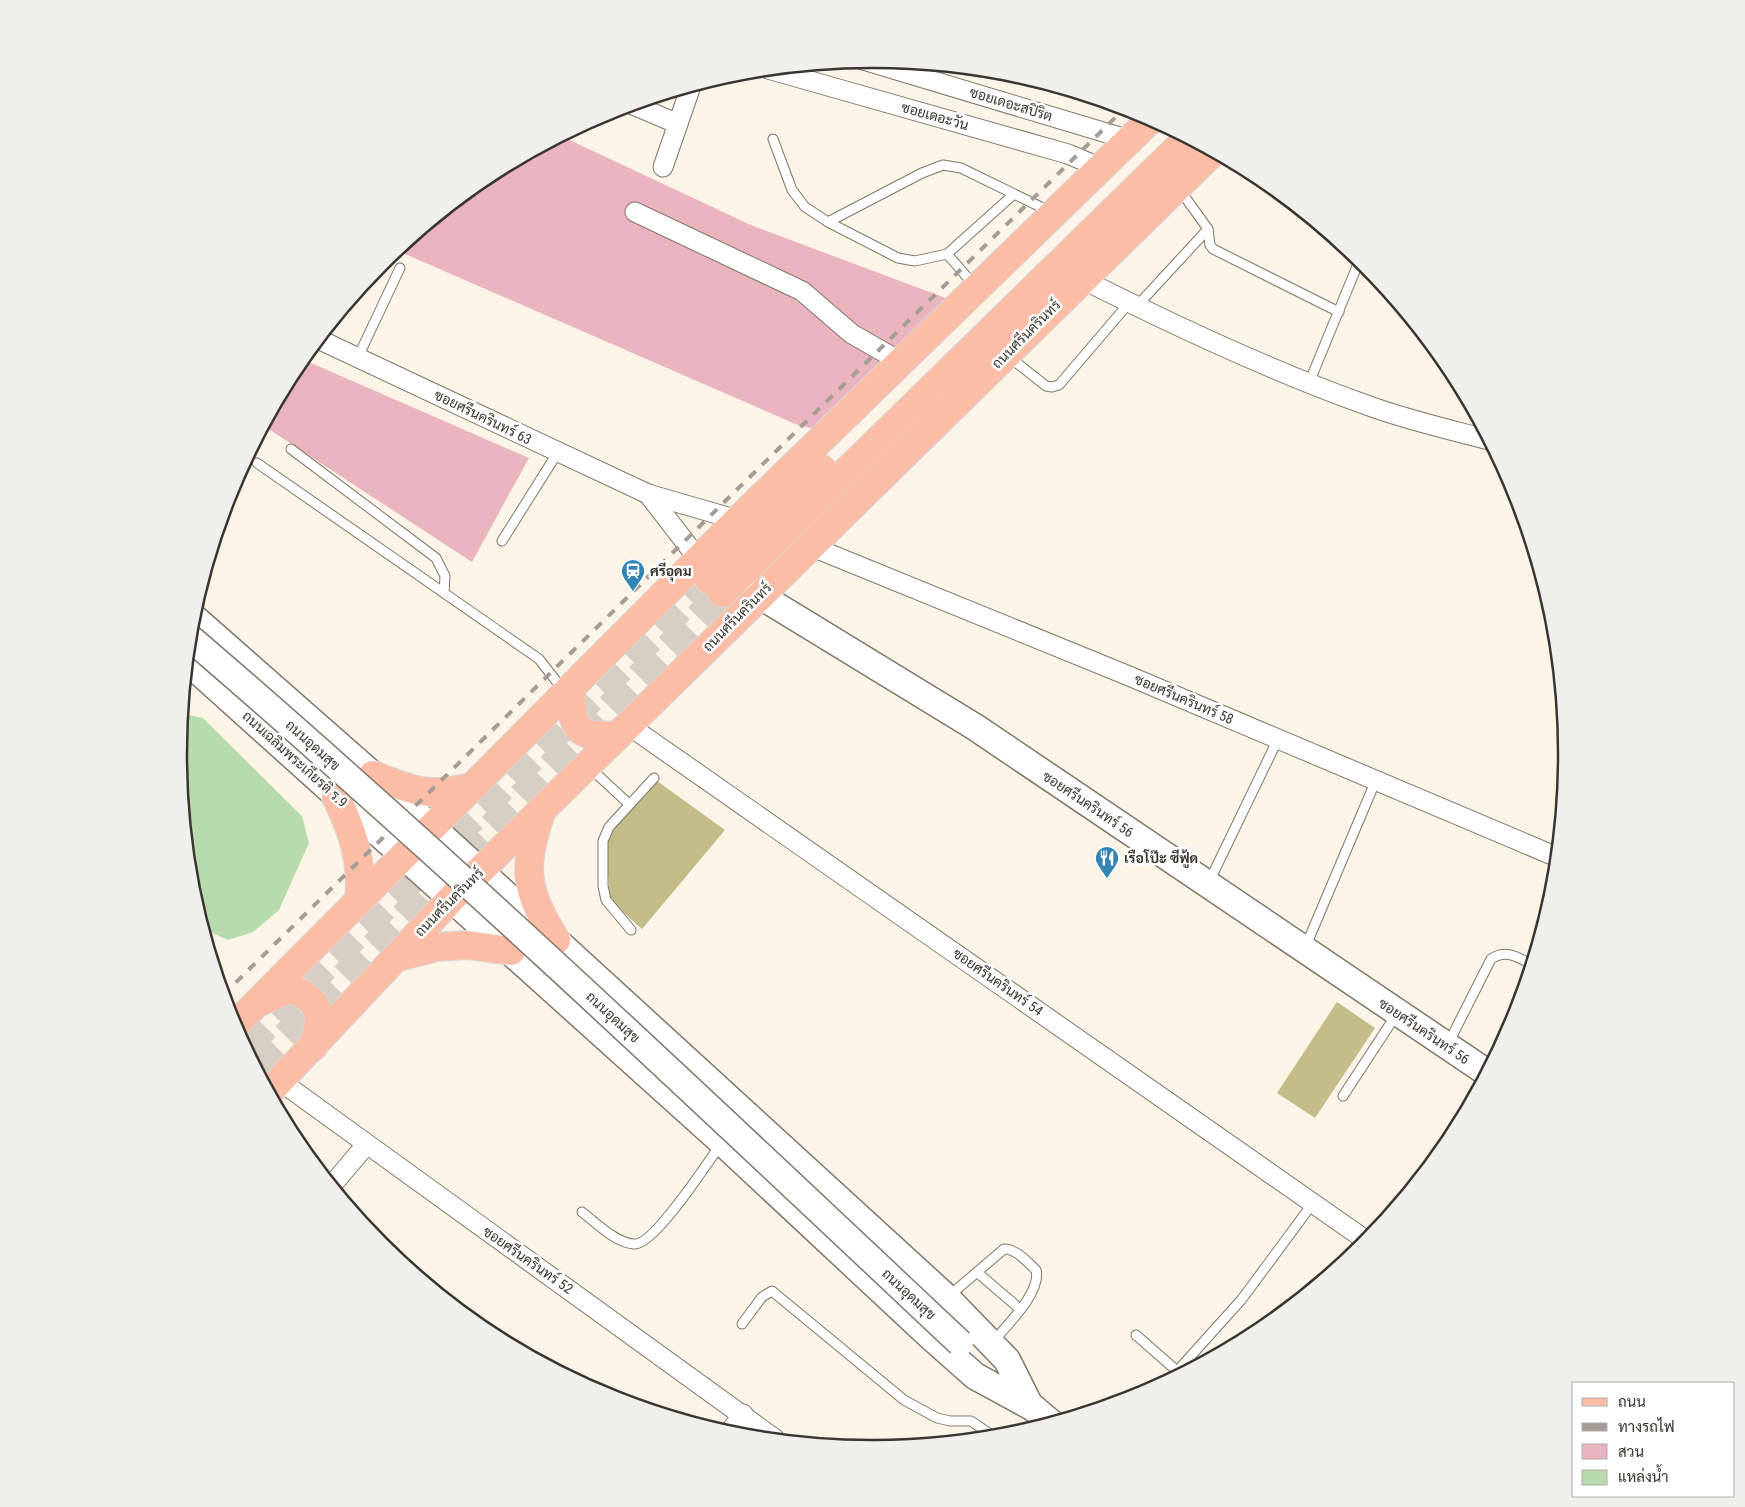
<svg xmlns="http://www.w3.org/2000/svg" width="1745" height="1507" font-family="'Roboto Condensed',Sarabun,sans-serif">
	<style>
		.green { fill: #e9b4be }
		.water { fill: #b8dbae }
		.building { fill: #c0bd88 }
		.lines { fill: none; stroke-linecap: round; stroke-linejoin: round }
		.primary-tunnel { stroke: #d6cec3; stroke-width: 28; stroke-dasharray: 28 14; stroke-linecap: butt }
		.lane-casing { stroke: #817669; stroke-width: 11 }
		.street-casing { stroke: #817669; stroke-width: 21 }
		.secondary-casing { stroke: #817669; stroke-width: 29 }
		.primary-casing { stroke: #d8d7d6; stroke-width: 30 }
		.lane { stroke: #fff; stroke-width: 9 }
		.street { stroke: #fff; stroke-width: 19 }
		.secondary { stroke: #fff; stroke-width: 26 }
		.primary { stroke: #fcbda7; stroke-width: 28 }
		.rail { stroke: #a59d95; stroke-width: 4; stroke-dasharray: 9 9; stroke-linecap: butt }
		.secondary-bridge-casing { stroke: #817669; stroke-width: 29; stroke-linecap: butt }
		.secondary-bridge { stroke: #fff; stroke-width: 26 }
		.labels { text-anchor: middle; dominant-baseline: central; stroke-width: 5; stroke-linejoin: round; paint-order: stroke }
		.street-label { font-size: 14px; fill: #3a3530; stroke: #fff }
		.poi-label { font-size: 14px; font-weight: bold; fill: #3a3530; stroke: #fff; text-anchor: start }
		.rim { fill: none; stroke: #3a3530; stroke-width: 2.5 }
	</style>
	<rect width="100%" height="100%" fill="#fdf4e8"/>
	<g class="green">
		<polygon points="561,136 753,226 951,300 812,428 800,426 396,250 487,176"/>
		<polygon points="302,359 529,458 472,562 264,426 295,367"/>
	</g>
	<polygon class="water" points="185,714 203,718 302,816 309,843 279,910 253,932 228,940 203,929 191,889 178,753 181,716"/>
	<g class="building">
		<polygon points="657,781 725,830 642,929 610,900 606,844 615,826"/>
		<polygon points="1337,1002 1375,1028 1315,1118 1277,1093"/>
	</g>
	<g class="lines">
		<g class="primary-tunnel">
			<polyline points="246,1047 709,580"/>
			<polyline points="256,1066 722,593"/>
		</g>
		<g class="lane-casing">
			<g id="lane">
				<polyline points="773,139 792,190 805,207 828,222 922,173 943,165 961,168 1051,212"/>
				<polyline points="1180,190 1208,229 1210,245 1213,249 1339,312"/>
				<polyline points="828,222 898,258 915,261 947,254 975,286"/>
				<polyline points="947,254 1014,194"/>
				<polyline points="1137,306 1208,229"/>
				<polyline points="1008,356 1046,386 1052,387 1059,385 1129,303"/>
				<polyline points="358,357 400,268"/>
				<polyline points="1309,383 1360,259"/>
				<polyline points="291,449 436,558 445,576 444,593"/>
				<polyline points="257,463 539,659 564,691"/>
				<polyline points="502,541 558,452"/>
				<polyline points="589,767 629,804"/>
				<polyline points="1209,882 1278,739"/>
				<polyline points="631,930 606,900 603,886 603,841 609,827 654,778"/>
				<polyline points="1305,948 1376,780"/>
				<path d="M1448,1044l43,-85c15,-10 26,-2 40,5"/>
				<polyline points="1343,1096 1396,1015"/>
				<path d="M582,1212c14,11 34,31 52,32 20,2 73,-81 87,-100"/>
				<polyline points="978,1273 1020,1309"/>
				<path d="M949,1296l55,-47c13,0 23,13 32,21 6,22 -30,56 -44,73"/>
				<polyline points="742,1324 762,1297 772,1291 904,1400 937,1418 950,1421 971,1421 993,1436"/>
				<polyline points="1136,1335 1177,1371"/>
				<polyline points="1171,1378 1242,1299 1313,1203"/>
			</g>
		</g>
		<g class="street-casing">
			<g id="street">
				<polyline points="863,60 1130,140"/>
				<polyline points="768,69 1068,154 1101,168"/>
				<polyline points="631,104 678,124"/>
				<polyline points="663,167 691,86"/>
				<polyline points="635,212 802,291 852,334 901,362"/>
				<path d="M1082,279c95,48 193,94 293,129 37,13 76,22 114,32"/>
				<polyline points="318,339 648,494 738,520"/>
				<polyline points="648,494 699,560"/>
				<polyline points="810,546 1129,676 1557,857"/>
				<polyline points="628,725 1367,1241"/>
				<polyline points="280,1081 775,1439"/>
				<polyline points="332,1185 366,1145"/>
				<polyline points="729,1433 743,1414"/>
			</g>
		</g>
		<g class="secondary-casing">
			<g id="secondary">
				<polyline points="759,595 975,727 1486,1072"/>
				<polyline points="192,616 433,828 947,1298 1007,1360 1030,1406"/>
				<polyline points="187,661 722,1142 931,1337 975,1376 1030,1406"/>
				<polyline points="1018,1395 1050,1422"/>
			</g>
		</g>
		<g class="primary-casing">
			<g id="primary">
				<polyline points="709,580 822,469"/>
				<polyline points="722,593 1188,138"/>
				<path d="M571,688c1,41 3,50 47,47"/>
				<path d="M373,775c44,17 53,22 100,12"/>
				<path d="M336,797c17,35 27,64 23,104"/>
				<path d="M541,813c-19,56 -16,77 15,127"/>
				<polyline points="395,958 436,947 467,945 511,951"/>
				<polyline points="262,1001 289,989 302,993 314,1003 320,1018 313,1047"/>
				<polyline points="234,1026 738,520 1151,119"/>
				<polyline points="269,1092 452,898 1213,152"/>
			</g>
		</g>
		<use href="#lane" class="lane"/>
		<use href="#street" class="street"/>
		<use href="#secondary" class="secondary"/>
		<use href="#primary" class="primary"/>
		<polyline class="rail" points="223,995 1125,108"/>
		<g class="secondary-bridge-casing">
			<path id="secondary-bridge" d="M189,637c264,227 517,467 771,706"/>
		</g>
		<use href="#secondary-bridge" class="secondary-bridge"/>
	</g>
	<defs>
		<g id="station-pin" transform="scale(1.25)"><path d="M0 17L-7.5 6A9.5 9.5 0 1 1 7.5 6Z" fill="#3286b6" stroke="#fff"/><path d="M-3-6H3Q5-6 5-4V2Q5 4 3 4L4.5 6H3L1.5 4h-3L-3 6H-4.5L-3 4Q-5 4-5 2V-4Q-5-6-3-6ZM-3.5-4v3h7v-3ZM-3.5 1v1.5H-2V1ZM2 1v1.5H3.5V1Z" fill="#fff"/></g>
		<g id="restaurant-pin" transform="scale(1.25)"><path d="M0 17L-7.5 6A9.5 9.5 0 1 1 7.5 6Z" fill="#3286b6" stroke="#fff"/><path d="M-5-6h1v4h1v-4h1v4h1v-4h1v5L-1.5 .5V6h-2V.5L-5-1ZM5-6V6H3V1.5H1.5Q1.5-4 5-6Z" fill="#fff"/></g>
	</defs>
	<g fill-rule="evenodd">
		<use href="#station-pin" x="633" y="571"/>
		<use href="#restaurant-pin" x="1107" y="858"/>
	</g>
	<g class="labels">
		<g class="street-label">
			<text transform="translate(1011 104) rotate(17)">ซอยเดอะสปิริต</text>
			<text transform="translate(935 116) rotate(16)">ซอยเดอะวัน</text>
			<text transform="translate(1026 334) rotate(-45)">ถนนศรีนครินทร์</text>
			<text transform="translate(483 417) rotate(26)">ซอยศรีนครินทร์ 63</text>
			<text transform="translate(737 617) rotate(-45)">ถนนศรีนครินทร์</text>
			<text transform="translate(1184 699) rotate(23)">ซอยศรีนครินทร์ 58</text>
			<text transform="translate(313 745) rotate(42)">ถนนอุดมสุข</text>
			<text transform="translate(295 759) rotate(42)">ถนนเฉลิมพระเกียรติ ร.9</text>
			<text transform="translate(1088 804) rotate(34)">ซอยศรีนครินทร์ 56</text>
			<text transform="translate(449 902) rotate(-45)">ถนนศรีนครินทร์</text>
			<text transform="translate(998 982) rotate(35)">ซอยศรีนครินทร์ 54</text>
			<text transform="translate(613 1017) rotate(43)">ถนนอุดมสุข</text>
			<text transform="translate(1424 1031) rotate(34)">ซอยศรีนครินทร์ 56</text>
			<text transform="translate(528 1260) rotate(35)">ซอยศรีนครินทร์ 52</text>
			<text transform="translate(909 1294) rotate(43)">ถนนอุดมสุข</text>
		</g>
		<g class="poi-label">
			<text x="650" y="571">ศรีอุดม</text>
			<text x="1124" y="858">เรือโป๊ะ ซีฟู้ด</text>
		</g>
	</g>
	<path d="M0 0H1745V1507H0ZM872 68H873A685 685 0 0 1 1558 753V755A685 685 0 0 1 873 1440H872A685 685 0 0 1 187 755V753A685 685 0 0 1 872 68Z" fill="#efefee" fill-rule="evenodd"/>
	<path class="rim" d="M872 68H873A685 685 0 0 1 1558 753V755A685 685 0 0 1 873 1440H872A685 685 0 0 1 187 755V753A685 685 0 0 1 872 68Z"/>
	<rect x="1572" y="1382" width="162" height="115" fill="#ffffff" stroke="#b0aeac"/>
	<rect x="1582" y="1398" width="25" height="8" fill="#fcbda7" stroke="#b0aeac"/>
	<text x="1618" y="1407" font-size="15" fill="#3a3530">ถนน</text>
	<rect x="1582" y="1423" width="25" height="8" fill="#a59d95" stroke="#b0aeac"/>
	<text x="1618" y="1432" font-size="15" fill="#3a3530">ทางรถไฟ</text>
	<rect x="1582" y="1444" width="25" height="15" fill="#e9b4be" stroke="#b0aeac"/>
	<text x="1618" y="1457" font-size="15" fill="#3a3530">สวน</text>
	<rect x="1582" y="1470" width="25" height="15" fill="#b8dbae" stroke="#b0aeac"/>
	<text x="1618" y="1482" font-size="15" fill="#3a3530">แหล่งน้ำ</text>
</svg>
